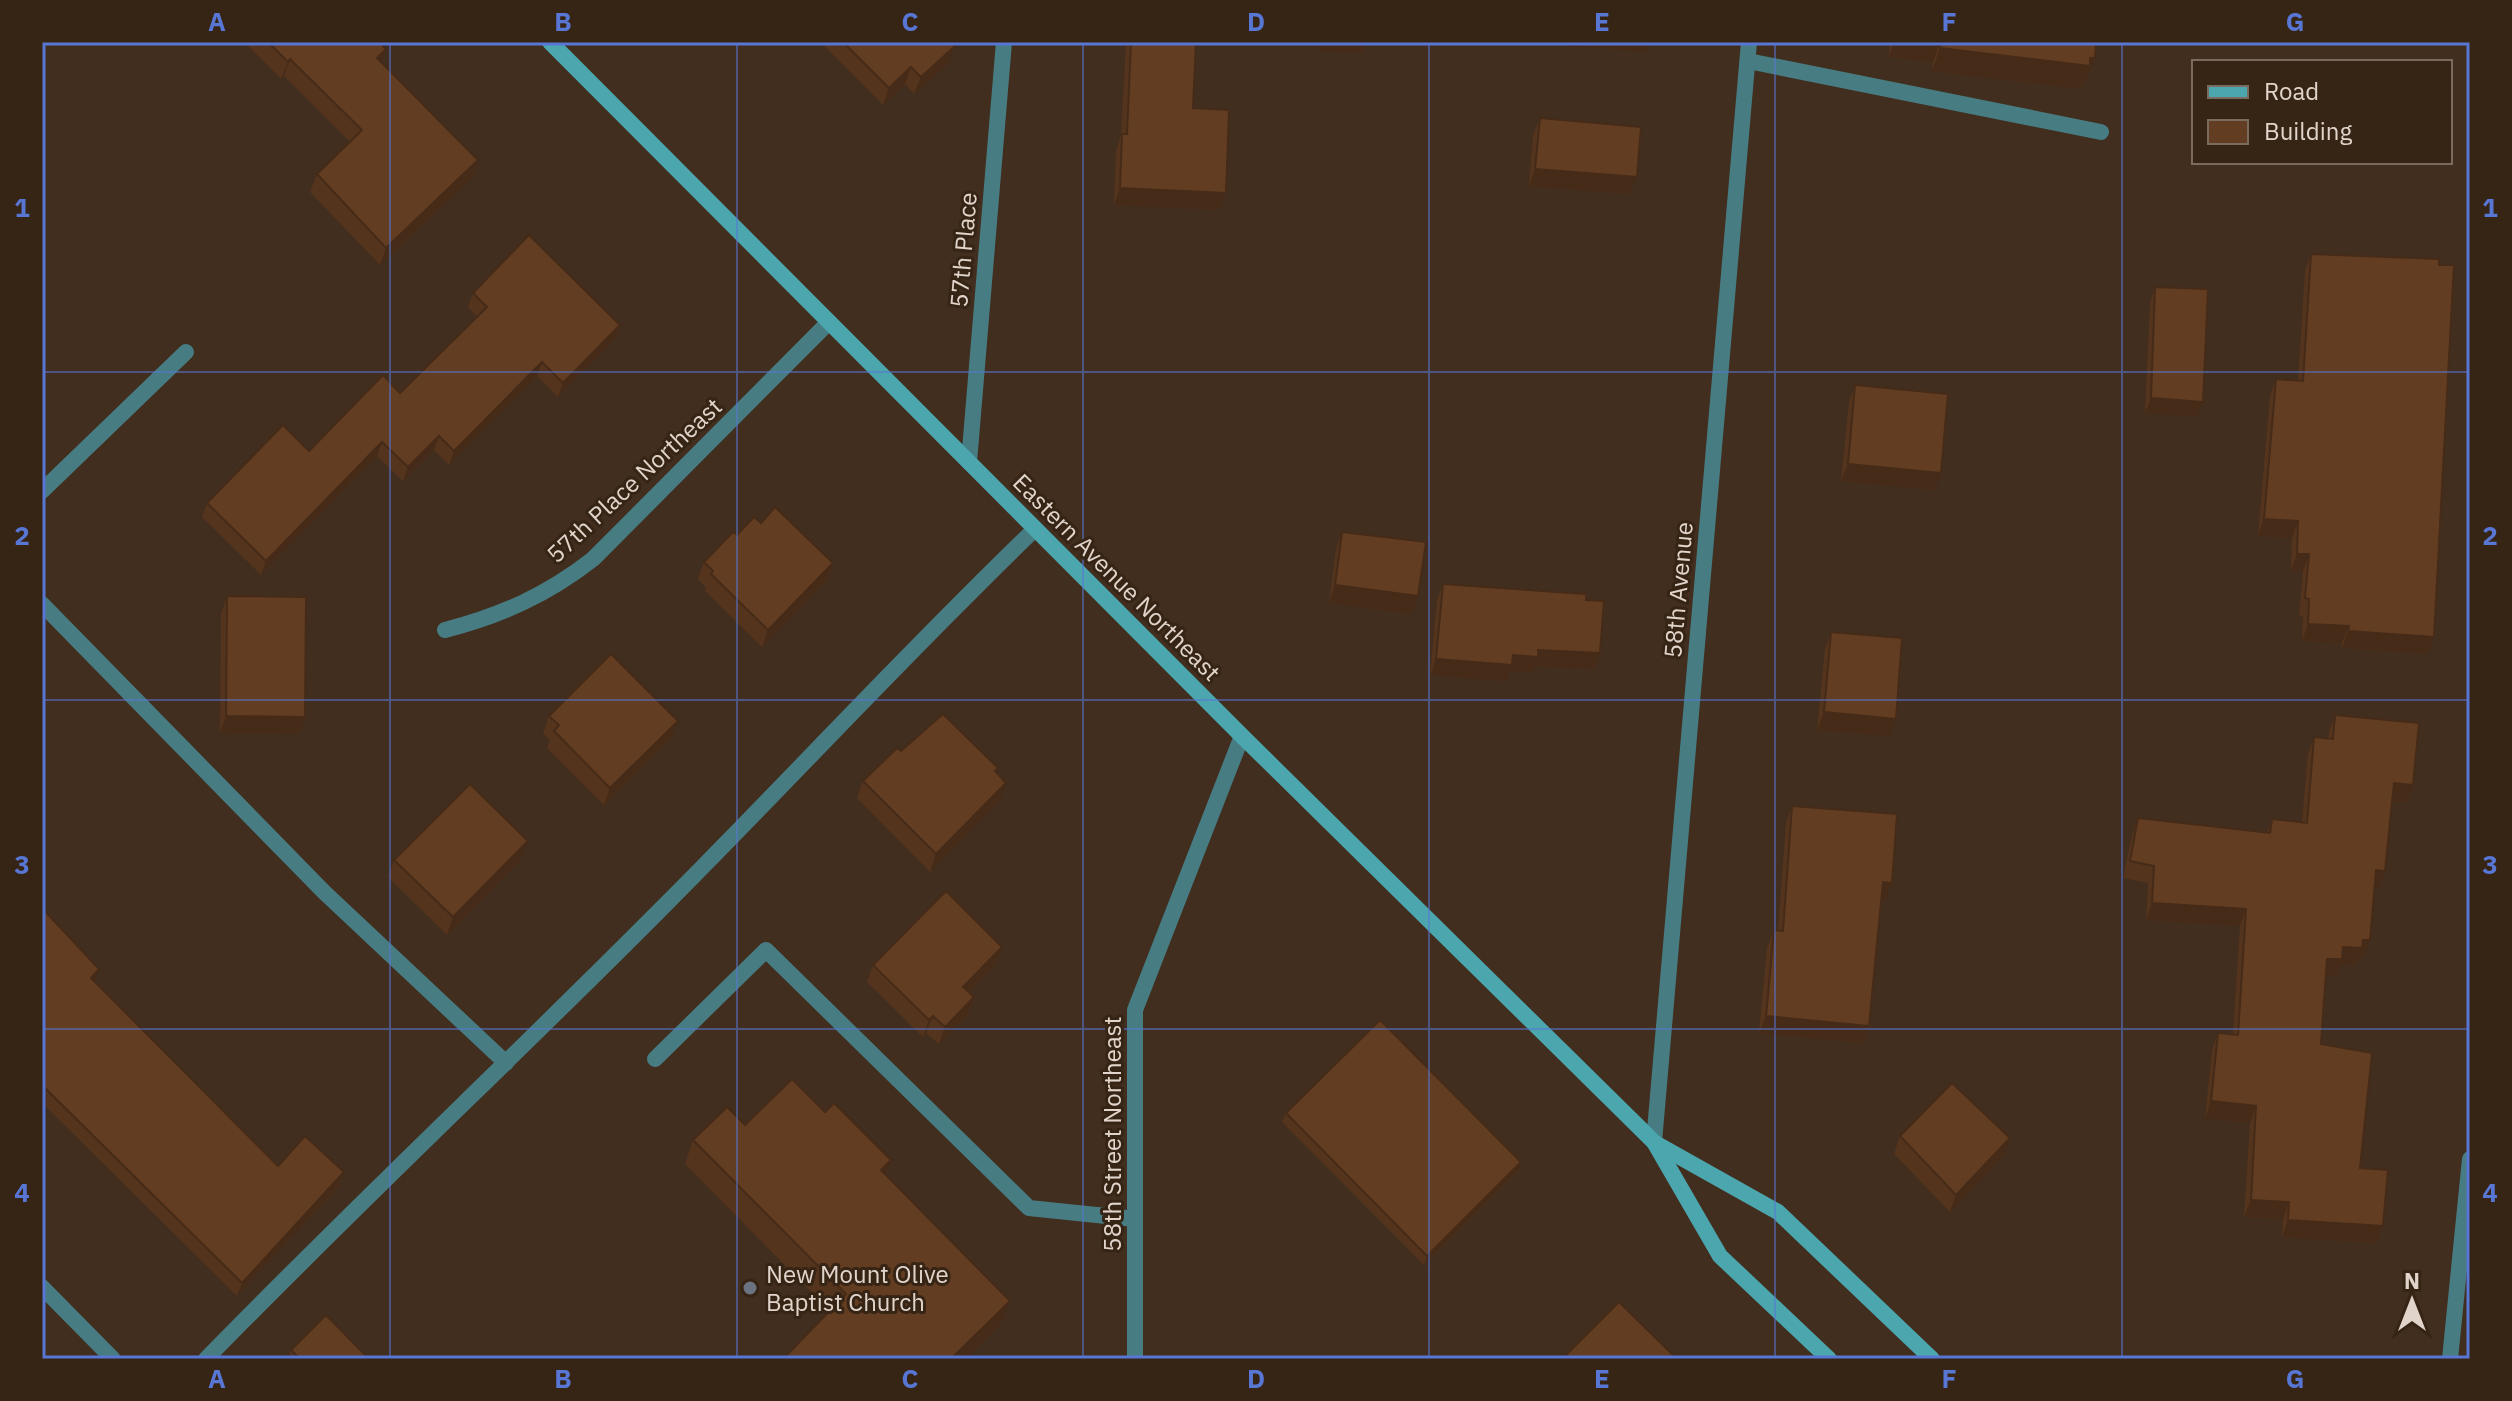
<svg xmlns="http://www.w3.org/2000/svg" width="2512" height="1401" font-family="'IBM Plex Sans',sans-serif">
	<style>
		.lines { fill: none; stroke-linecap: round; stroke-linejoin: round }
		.lane { stroke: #477c82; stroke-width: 16 }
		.street { stroke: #477c82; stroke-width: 16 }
		.secondary { stroke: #4ba6ae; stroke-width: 16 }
		.wall { fill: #55341d }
		.shaded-wall { fill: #452b18 }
		.building { fill: #633d22; stroke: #452b18; stroke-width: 2 }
		.grid { fill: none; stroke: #5876d4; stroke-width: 2; stroke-opacity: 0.55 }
		.worship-dot { fill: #6b7280; stroke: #362415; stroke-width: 3 }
		.labels { text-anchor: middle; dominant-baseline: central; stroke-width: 6; stroke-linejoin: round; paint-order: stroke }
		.street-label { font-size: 24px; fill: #e1d5cb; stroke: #362415 }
		.poi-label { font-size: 24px; fill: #e1d5cb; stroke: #362415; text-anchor: start }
		.neatline { fill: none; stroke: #5876d4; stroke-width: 3 }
		.grid-label { font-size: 26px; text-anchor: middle; font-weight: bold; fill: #5876d4 }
	</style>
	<rect width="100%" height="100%" fill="#412e1f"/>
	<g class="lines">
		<g class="lane">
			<polyline points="1748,61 2101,132"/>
			<polyline points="42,491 186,352"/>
			<polyline points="42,604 324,892 506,1063"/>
			<polyline points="655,1059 766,950 1029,1208 1135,1219"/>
			<path d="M206,1359c149,-153 305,-299 456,-451 125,-125 245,-256 373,-379"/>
		</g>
		<g class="street">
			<polyline points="969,462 1004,42"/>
			<path d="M445,630c57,-15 102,-35 148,-71l236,-237"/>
			<polyline points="1654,1142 1749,42"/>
			<polyline points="42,1287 113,1359"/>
			<polyline points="1135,1359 1135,1010 1242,736"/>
			<polyline points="2450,1359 2470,1159"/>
		</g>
		<g class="secondary">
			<polyline points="550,42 1242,736 1654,1142 1720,1256 1829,1359"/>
			<polyline points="1655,1143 1778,1212 1932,1359"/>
		</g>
	</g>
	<g class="wall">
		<polygon points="244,42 379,42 386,49 381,62 478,160 472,178 380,265 310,192 317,174 350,142 284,76 281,79"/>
		<polygon points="820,42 952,42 949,63 914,94 905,84 883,105"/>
		<polygon points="1126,42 1196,42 1193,108 1219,210 1114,205 1116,151 1121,135"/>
		<polygon points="1890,42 2096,42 2086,81 2084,81 2081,89 1932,71 1933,62 1889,57"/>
		<polygon points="1540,118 1630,194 1529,186 1533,135"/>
		<polygon points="2311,254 2428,654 2342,648 2342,643 2302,641 2303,616 2299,616 2303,571 2291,571 2292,538 2258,536 2270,396 2276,379 2298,381 2305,271"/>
		<polygon points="2155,287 2197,417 2145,413 2150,303"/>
		<polygon points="473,293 620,325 615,339 558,397 537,376 449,465 434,450 403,481 377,456 261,575 202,517 207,503 309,451 400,393 477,316 468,307"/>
		<polygon points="1855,385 1935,490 1841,481 1849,402"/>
		<polygon points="761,523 833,563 827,580 762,647 705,591 706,588 698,579 704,562 737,535"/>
		<polygon points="1342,532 1412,614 1329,603 1336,549"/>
		<polygon points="1443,584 1594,669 1534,666 1532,673 1510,671 1506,681 1430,675 1437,600"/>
		<polygon points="227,596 305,717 299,734 220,733 221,614"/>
		<polygon points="1831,632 1889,736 1817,730 1825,649"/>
		<polygon points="2335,715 2413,785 2407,802 2392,801 2385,871 2379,888 2375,888 2370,940 2364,957 2359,957 2356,965 2340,965 2336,976 2326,976 2321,1044 2360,1168 2383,1226 2377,1243 2282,1237 2283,1219 2244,1217 2250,1123 2205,1118 2212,1050 2218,1033 2233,1034 2240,926 2146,920 2148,883 2123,878 2132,835 2138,818 2267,833 2272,819 2302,822 2308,754 2314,737 2328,738 2329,732"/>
		<polygon points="549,716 671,738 604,805 547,748 550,740 543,733"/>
		<polygon points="901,751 998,768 996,772 1000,800 930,872 857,798 863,781"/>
		<polygon points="1792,806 1886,900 1882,900 1869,1026 1863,1043 1759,1033 1767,948 1774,930 1778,931 1786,823"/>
		<polygon points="521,859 447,935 388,877 394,860"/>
		<polygon points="42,908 95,981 278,1166 344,1172 339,1186 237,1296 42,1103"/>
		<polygon points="996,964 969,992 974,997 968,1014 939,1044 926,1033 923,1037 867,982 873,965"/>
		<polygon points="825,1112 891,1160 885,1175 1001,1324 830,1311 685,1164 693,1140 745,1125"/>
		<polygon points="1286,1113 1518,1171 1424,1265 1282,1122"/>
		<polygon points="1900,1136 2004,1155 1950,1212 1894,1154"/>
		<polygon points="291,1350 369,1359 288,1359"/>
	</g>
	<g class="shaded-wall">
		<polygon points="1569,42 1650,42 1646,52 1567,46"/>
		<polygon points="1894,42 1940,42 1933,62 1889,57"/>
		<polygon points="1320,43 1365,44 1362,53 1317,51"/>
		<polygon points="955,46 949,63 914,94 921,77"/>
		<polygon points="1940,48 2095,58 2086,81 2084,81 2081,89 1932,71"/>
		<polygon points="386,49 380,66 377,58"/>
		<polygon points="290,59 284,76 281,79 288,62"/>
		<polygon points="911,67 905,84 883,105 889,88"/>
		<polygon points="478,160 472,178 380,265 386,248"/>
		<polygon points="1535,169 1637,177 1630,194 1529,186"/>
		<polygon points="1120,188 1226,193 1219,210 1114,205"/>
		<polygon points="620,325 615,339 558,397 563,383"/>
		<polygon points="542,362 537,376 449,465 454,451"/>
		<polygon points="2151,398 2203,402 2197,417 2145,413"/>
		<polygon points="439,436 434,450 403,481 408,467"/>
		<polygon points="382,442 377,456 261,575 266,561"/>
		<polygon points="1848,464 1941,473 1935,490 1841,481"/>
		<polygon points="2264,519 2298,521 2292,538 2258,536"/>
		<polygon points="2297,554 2309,554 2303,571 2291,571"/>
		<polygon points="833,563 827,580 762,647 768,630"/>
		<polygon points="1335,585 1418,596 1412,614 1329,603"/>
		<polygon points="2308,624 2349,626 2342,643 2302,641"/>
		<polygon points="2348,631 2434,637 2428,654 2342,648"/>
		<polygon points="1538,650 1600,653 1594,669 1534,666 1532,673 1510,671 1506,681 1430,675 1436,659 1513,655"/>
		<polygon points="1824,712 1896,719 1889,736 1817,730"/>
		<polygon points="226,716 305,717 299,734 220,733"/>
		<polygon points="678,721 671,738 604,805 610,788"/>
		<polygon points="1006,783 1000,800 930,872 936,854"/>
		<polygon points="2394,783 2413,785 2407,802 2387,800"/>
		<polygon points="528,841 521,859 447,935 453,917"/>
		<polygon points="2376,870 2385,871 2379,888 2370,887"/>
		<polygon points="1883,882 1892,883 1886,900 1877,900"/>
		<polygon points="2152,903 2246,909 2240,926 2146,920"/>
		<polygon points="2363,940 2370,940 2364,957 2359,957 2356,965 2340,965 2336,976 2321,976 2327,959 2343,947"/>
		<polygon points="1002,947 996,964 957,1004 963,987"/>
		<polygon points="99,969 94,983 91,978"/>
		<polygon points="974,997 968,1014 939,1044 945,1027"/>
		<polygon points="933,1016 926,1033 923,1037 929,1020"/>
		<polygon points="1766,1016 1869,1026 1863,1043 1759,1033"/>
		<polygon points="2211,1101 2256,1106 2250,1123 2205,1118"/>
		<polygon points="2010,1138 2004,1155 1950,1212 1956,1195"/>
		<polygon points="891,1160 882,1184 881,1170"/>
		<polygon points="1521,1162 1518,1171 1424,1265 1427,1256"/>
		<polygon points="344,1172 339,1186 237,1296 242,1283"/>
		<polygon points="2251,1200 2289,1202 2283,1219 2244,1217"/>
		<polygon points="2288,1220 2383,1226 2377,1243 2282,1237"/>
		<polygon points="1010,1301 1001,1324 966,1359 951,1359"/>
	</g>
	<g class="building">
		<polygon points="268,42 379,42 386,49 377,58 478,160 386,248 317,174 362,130 290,59 288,62"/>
		<polygon points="843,42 952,42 955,46 921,77 911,67 889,88"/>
		<polygon points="1131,42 1196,42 1193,108 1229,110 1226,193 1120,188 1122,134 1127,134"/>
		<polygon points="1320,42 1366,42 1365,44"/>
		<polygon points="1941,42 2096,42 2095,58 2090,58 2090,66 1940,48"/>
		<polygon points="1540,118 1641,127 1637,177 1535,169"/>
		<polygon points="529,235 620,325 563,383 542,362 454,451 439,436 408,467 382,442 266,561 207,503 283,425 309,451 383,375 400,393 487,307 473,293"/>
		<polygon points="2311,254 2439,259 2439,265 2454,265 2434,637 2348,631 2349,626 2308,624 2309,599 2305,598 2309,554 2297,554 2298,521 2264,519 2276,379 2303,381"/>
		<polygon points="2155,287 2208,289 2203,402 2151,398"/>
		<polygon points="1855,385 1948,394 1941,473 1848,464"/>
		<polygon points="775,507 833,563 768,630 711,574 713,571 704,562 733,532 737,535 754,517 761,523"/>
		<polygon points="1342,532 1426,542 1418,596 1335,585"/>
		<polygon points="1443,584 1586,594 1586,600 1604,601 1600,653 1538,650 1538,657 1513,655 1512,665 1436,659"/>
		<polygon points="227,596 306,597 305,717 226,716"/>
		<polygon points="1831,632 1902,638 1896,719 1824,712"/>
		<polygon points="611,654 678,721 610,788 554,731 559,725 549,716"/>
		<polygon points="943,714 998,768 995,771 1006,783 936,854 863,781 897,748 901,751"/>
		<polygon points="2335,715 2419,723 2413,785 2394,783 2385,871 2376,870 2370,940 2363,940 2362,948 2343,947 2342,959 2327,959 2321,1044 2372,1053 2360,1168 2388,1170 2383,1226 2288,1220 2289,1202 2251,1200 2256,1106 2211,1101 2218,1033 2238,1035 2246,909 2152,903 2154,866 2130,861 2138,818 2270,833 2272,819 2307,823 2314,737 2333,739"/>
		<polygon points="470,784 528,841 453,917 394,860"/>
		<polygon points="1792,806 1897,814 1892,883 1883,882 1869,1026 1766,1016 1774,930 1783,931"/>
		<polygon points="946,891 1002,947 963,987 974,997 945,1027 933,1016 929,1020 873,965"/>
		<polygon points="42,908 99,969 91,978 278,1166 305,1136 344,1172 242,1283 42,1085"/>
		<polygon points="1380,1020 1521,1162 1427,1256 1286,1113"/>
		<polygon points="792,1079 825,1112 834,1103 891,1160 881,1170 1010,1301 951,1359 783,1359 846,1294 693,1140 727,1107 745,1125"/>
		<polygon points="1952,1083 2010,1138 1956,1195 1900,1136"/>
		<polygon points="1619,1302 1677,1359 1562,1359"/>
		<polygon points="326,1315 369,1359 300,1359 291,1350"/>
	</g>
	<path class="grid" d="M390,42v1317M737,42v1317M1083,42v1317M1429,42v1317M1775,42v1317M2122,42v1317M42,372h2428M42,700h2428M42,1029h2428"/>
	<circle class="worship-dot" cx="750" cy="1288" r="8"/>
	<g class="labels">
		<g class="street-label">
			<text transform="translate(963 250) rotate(-85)">57th Place</text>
			<text transform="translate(634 480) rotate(-43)">57th Place Northeast</text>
			<text transform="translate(1117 577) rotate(45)">Eastern Avenue Northeast</text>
			<text transform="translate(1678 590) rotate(-85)">58th Avenue</text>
			<text transform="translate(1112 1134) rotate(-90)">58th Street Northeast</text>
		</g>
		<g class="poi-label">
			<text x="766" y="1274">New Mount Olive<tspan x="766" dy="28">Baptist Church</tspan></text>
		</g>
	</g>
	<rect width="2512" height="1401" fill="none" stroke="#362415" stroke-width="88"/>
	<rect x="2192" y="60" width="260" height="104" fill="#362415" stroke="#7a6b5e" stroke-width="2"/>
	<rect x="2208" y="86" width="40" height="12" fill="#4ba6ae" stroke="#7a6b5e" stroke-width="2"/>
	<text x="2264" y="100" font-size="24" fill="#e1d5cb">Road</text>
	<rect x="2208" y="120" width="40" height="24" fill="#633d22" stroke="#7a6b5e" stroke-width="2"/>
	<text x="2264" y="140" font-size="24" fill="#e1d5cb">Building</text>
	<g transform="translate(2412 1301)" stroke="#362415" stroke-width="6" paint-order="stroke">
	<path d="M0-6L14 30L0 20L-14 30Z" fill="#e1d5cb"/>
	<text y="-12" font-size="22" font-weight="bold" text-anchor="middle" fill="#e1d5cb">N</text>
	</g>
	<rect x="44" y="44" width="2424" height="1313" class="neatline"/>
	<g class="grid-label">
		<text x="217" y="31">A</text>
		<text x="563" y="31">B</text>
		<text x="910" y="31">C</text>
		<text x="1256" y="31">D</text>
		<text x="1602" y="31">E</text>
		<text x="1949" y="31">F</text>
		<text x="2295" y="31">G</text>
		<text x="22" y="217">1</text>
		<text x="2490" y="217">1</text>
		<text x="22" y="545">2</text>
		<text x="2490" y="545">2</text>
		<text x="22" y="874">3</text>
		<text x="2490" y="874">3</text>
		<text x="22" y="1202">4</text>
		<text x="2490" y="1202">4</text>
		<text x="217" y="1388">A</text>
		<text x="563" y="1388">B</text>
		<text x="910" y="1388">C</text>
		<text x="1256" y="1388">D</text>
		<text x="1602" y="1388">E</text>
		<text x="1949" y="1388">F</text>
		<text x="2295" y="1388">G</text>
	</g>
</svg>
